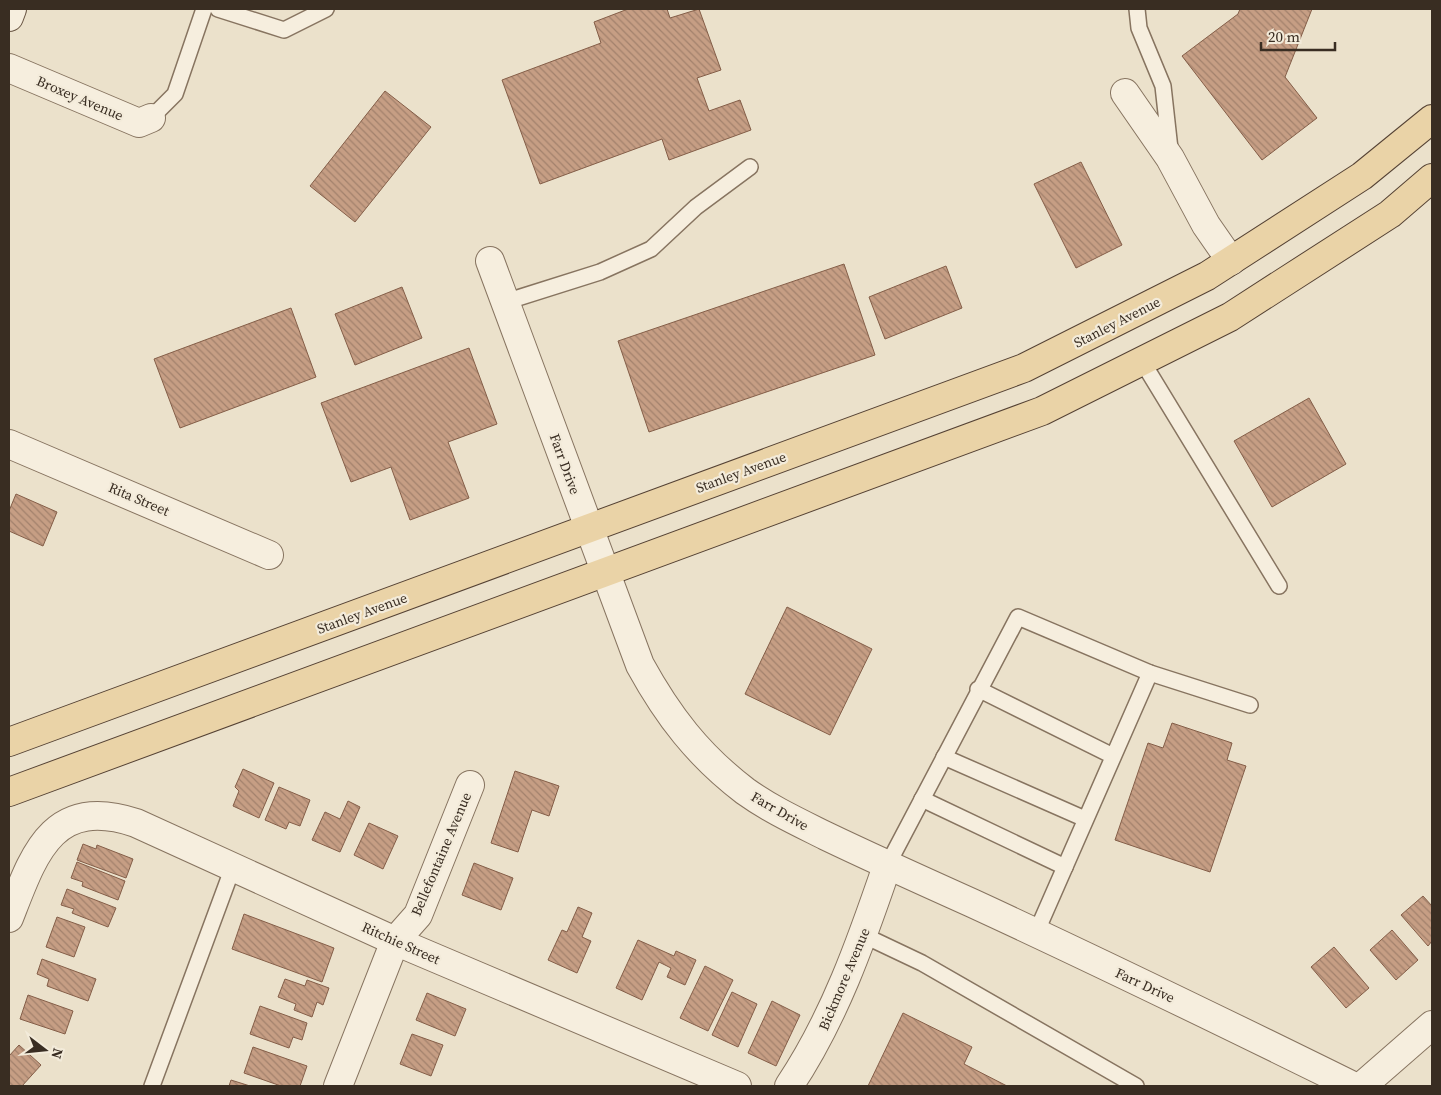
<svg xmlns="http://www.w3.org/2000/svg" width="1441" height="1095" font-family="'Source Serif 4',serif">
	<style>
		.building { fill: url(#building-back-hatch); stroke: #845e48 }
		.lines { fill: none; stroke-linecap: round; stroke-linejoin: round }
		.lane-casing { stroke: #877460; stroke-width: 18 }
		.street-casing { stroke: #877460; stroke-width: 30 }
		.secondary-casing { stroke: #695543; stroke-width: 30 }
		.primary-casing { stroke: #554234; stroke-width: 30 }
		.lane { stroke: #f6eede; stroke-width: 15 }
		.street { stroke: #f6eede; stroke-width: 28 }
		.secondary { stroke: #f6eede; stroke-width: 28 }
		.primary { stroke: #ead3a7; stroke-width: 28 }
		.labels { text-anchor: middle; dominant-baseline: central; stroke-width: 4.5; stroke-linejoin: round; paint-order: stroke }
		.street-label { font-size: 14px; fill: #392d22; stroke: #f3ebda }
	</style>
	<defs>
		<pattern id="building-back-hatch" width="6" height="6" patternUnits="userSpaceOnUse" patternTransform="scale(1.25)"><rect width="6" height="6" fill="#c69e84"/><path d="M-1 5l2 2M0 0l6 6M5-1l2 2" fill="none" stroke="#a2816c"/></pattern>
	</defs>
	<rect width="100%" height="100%" fill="#ebe1cb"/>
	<g class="building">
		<polygon points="628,9 667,9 670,18 699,9 721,70 697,78 709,111 740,100 751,130 669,160 662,139 540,184 502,80 601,43 594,22"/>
		<polygon points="1240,9 1312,9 1285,77 1317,118 1262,160 1182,56 1238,14"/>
		<polygon points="385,91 431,127 355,222 310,186"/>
		<polygon points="1081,162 1122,245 1076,268 1034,184"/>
		<polygon points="844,264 875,355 649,432 618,341"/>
		<polygon points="946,266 962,308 885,339 869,297"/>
		<polygon points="402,287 422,338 355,365 335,314"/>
		<polygon points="291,308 316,377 180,428 154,359"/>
		<polygon points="469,348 497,424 448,442 469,498 410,520 391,467 351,482 321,403"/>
		<polygon points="1309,398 1346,464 1272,507 1234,441"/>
		<polygon points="16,494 57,512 43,546 9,531 9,511"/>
		<polygon points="787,607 872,649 830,735 745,694"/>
		<polygon points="1172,723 1232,743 1227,760 1246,766 1210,872 1115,840 1148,743 1163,748"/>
		<polygon points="243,769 274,783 259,818 233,806 239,791 235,787"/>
		<polygon points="515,771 559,786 549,816 532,810 518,852 491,843"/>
		<polygon points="279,787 310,800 300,826 289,822 286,829 265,820"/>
		<polygon points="348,801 360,807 340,852 312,840 325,812 340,819"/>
		<polygon points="369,823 398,836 383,869 354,855"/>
		<polygon points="83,844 96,849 97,845 133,859 126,878 77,860"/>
		<polygon points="77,862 125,881 118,900 82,886 83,882 71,878"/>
		<polygon points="474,863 513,878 501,910 462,895"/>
		<polygon points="67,889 116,908 108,927 72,913 74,909 61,905"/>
		<polygon points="1423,896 1432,906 1432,941 1428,946 1401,915"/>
		<polygon points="578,907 592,913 582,937 591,941 577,973 548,960 562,930 567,932"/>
		<polygon points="244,914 334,948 322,982 232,949"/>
		<polygon points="57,917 85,927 74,957 46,947"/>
		<polygon points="1392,930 1418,960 1396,980 1370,950"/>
		<polygon points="638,940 674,956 676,951 696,960 685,985 667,977 671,968 659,962 642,1000 616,988"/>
		<polygon points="1334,947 1369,988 1346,1008 1311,967"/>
		<polygon points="42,959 96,979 88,1001 47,986 49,979 37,974"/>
		<polygon points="705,966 733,980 708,1031 680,1018"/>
		<polygon points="285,979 305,986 307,980 329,988 323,1005 317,1002 312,1017 294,1010 296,1004 278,997"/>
		<polygon points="732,992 757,1004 738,1047 712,1035"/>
		<polygon points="427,993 466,1009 455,1036 416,1020"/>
		<polygon points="28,995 73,1011 65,1034 20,1019"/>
		<polygon points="772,1001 800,1015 776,1066 748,1053"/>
		<polygon points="260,1006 307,1023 302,1040 293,1037 289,1048 250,1034"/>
		<polygon points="903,1013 972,1047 964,1064 1007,1086 868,1086"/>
		<polygon points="412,1034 443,1045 431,1076 400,1064"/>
		<polygon points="19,1045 41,1065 22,1086 9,1086 9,1056"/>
		<polygon points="253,1047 307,1066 300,1086 281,1086 244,1073"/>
		<polygon points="231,1080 250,1086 229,1086"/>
	</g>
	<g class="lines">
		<g class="lane-casing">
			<g id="lane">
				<polyline points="218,9 284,30 326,9"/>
				<polyline points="1137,9 1139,28 1163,86 1170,149"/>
				<polyline points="151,118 175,94 204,9"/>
				<polyline points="505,302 600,272 651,249 696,207 750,167"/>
				<polyline points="1142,361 1279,586"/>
				<polyline points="978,689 1113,756"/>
				<polyline points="944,757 1085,819"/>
				<polyline points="922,799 1065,867"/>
				<polyline points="887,866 1018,617 1150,673 1250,705"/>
				<polyline points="1036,933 1150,673"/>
				<polyline points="863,935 922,963 1136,1086"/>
				<polyline points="152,1086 233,867"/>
			</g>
		</g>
		<g class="street-casing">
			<g id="street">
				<polyline points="9,68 139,123 151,118"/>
				<polyline points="1125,93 1170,158 1206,225 1231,261"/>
				<path d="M490,261l150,404c28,51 58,90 105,126 25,18 53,31 81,45 48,23 97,45 146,67 128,59 255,121 381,183"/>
				<polyline points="9,444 269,555"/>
				<path d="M9,918c25,-64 43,-123 127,-95l259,118 342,145"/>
				<polyline points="338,1086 395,941 418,915 470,785"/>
				<path d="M789,1086c45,-67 72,-144 98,-220"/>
				<polyline points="1362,1086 1432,1025"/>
			</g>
		</g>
		<g class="secondary-casing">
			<polyline id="secondary" points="9,17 12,9"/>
		</g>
		<g class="primary-casing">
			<g id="primary">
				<polyline points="9,742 1024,368 1207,276 1362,176 1432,119"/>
				<polyline points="9,792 1042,411 1230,317 1390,214 1432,178"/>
			</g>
		</g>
		<use href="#lane" class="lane"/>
		<use href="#street" class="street"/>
		<use href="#secondary" class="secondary"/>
		<use href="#primary" class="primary"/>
	</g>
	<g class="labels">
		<g class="street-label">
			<text transform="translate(80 98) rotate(23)">Broxey Avenue</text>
			<text transform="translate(1117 322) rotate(-27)">Stanley Avenue</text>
			<text transform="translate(565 464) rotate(70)">Farr Drive</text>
			<text transform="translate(741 472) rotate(-20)">Stanley Avenue</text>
			<text transform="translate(139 499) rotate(23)">Rita Street</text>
			<text transform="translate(362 613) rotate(-20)">Stanley Avenue</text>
			<text transform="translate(780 811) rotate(30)">Farr Drive</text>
			<text transform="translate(441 854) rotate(-67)">Bellefontaine Avenue</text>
			<text transform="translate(401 943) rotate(24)">Ritchie Street</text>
			<text transform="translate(844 979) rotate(-67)">Bickmore Avenue</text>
			<text transform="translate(1145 985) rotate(25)">Farr Drive</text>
		</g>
	</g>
	<rect width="1441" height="1095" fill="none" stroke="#392d22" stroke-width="20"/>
	<g transform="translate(45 1050) rotate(106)" stroke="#f3ebda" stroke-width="4" paint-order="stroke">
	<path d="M0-4L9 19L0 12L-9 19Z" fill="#392d22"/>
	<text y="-8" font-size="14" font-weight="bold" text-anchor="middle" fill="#392d22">N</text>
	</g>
	<path d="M1261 42v8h74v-8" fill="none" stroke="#392d22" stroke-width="2.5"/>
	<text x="1268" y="42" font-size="15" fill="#392d22" stroke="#f3ebda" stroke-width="4" paint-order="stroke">20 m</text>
</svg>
